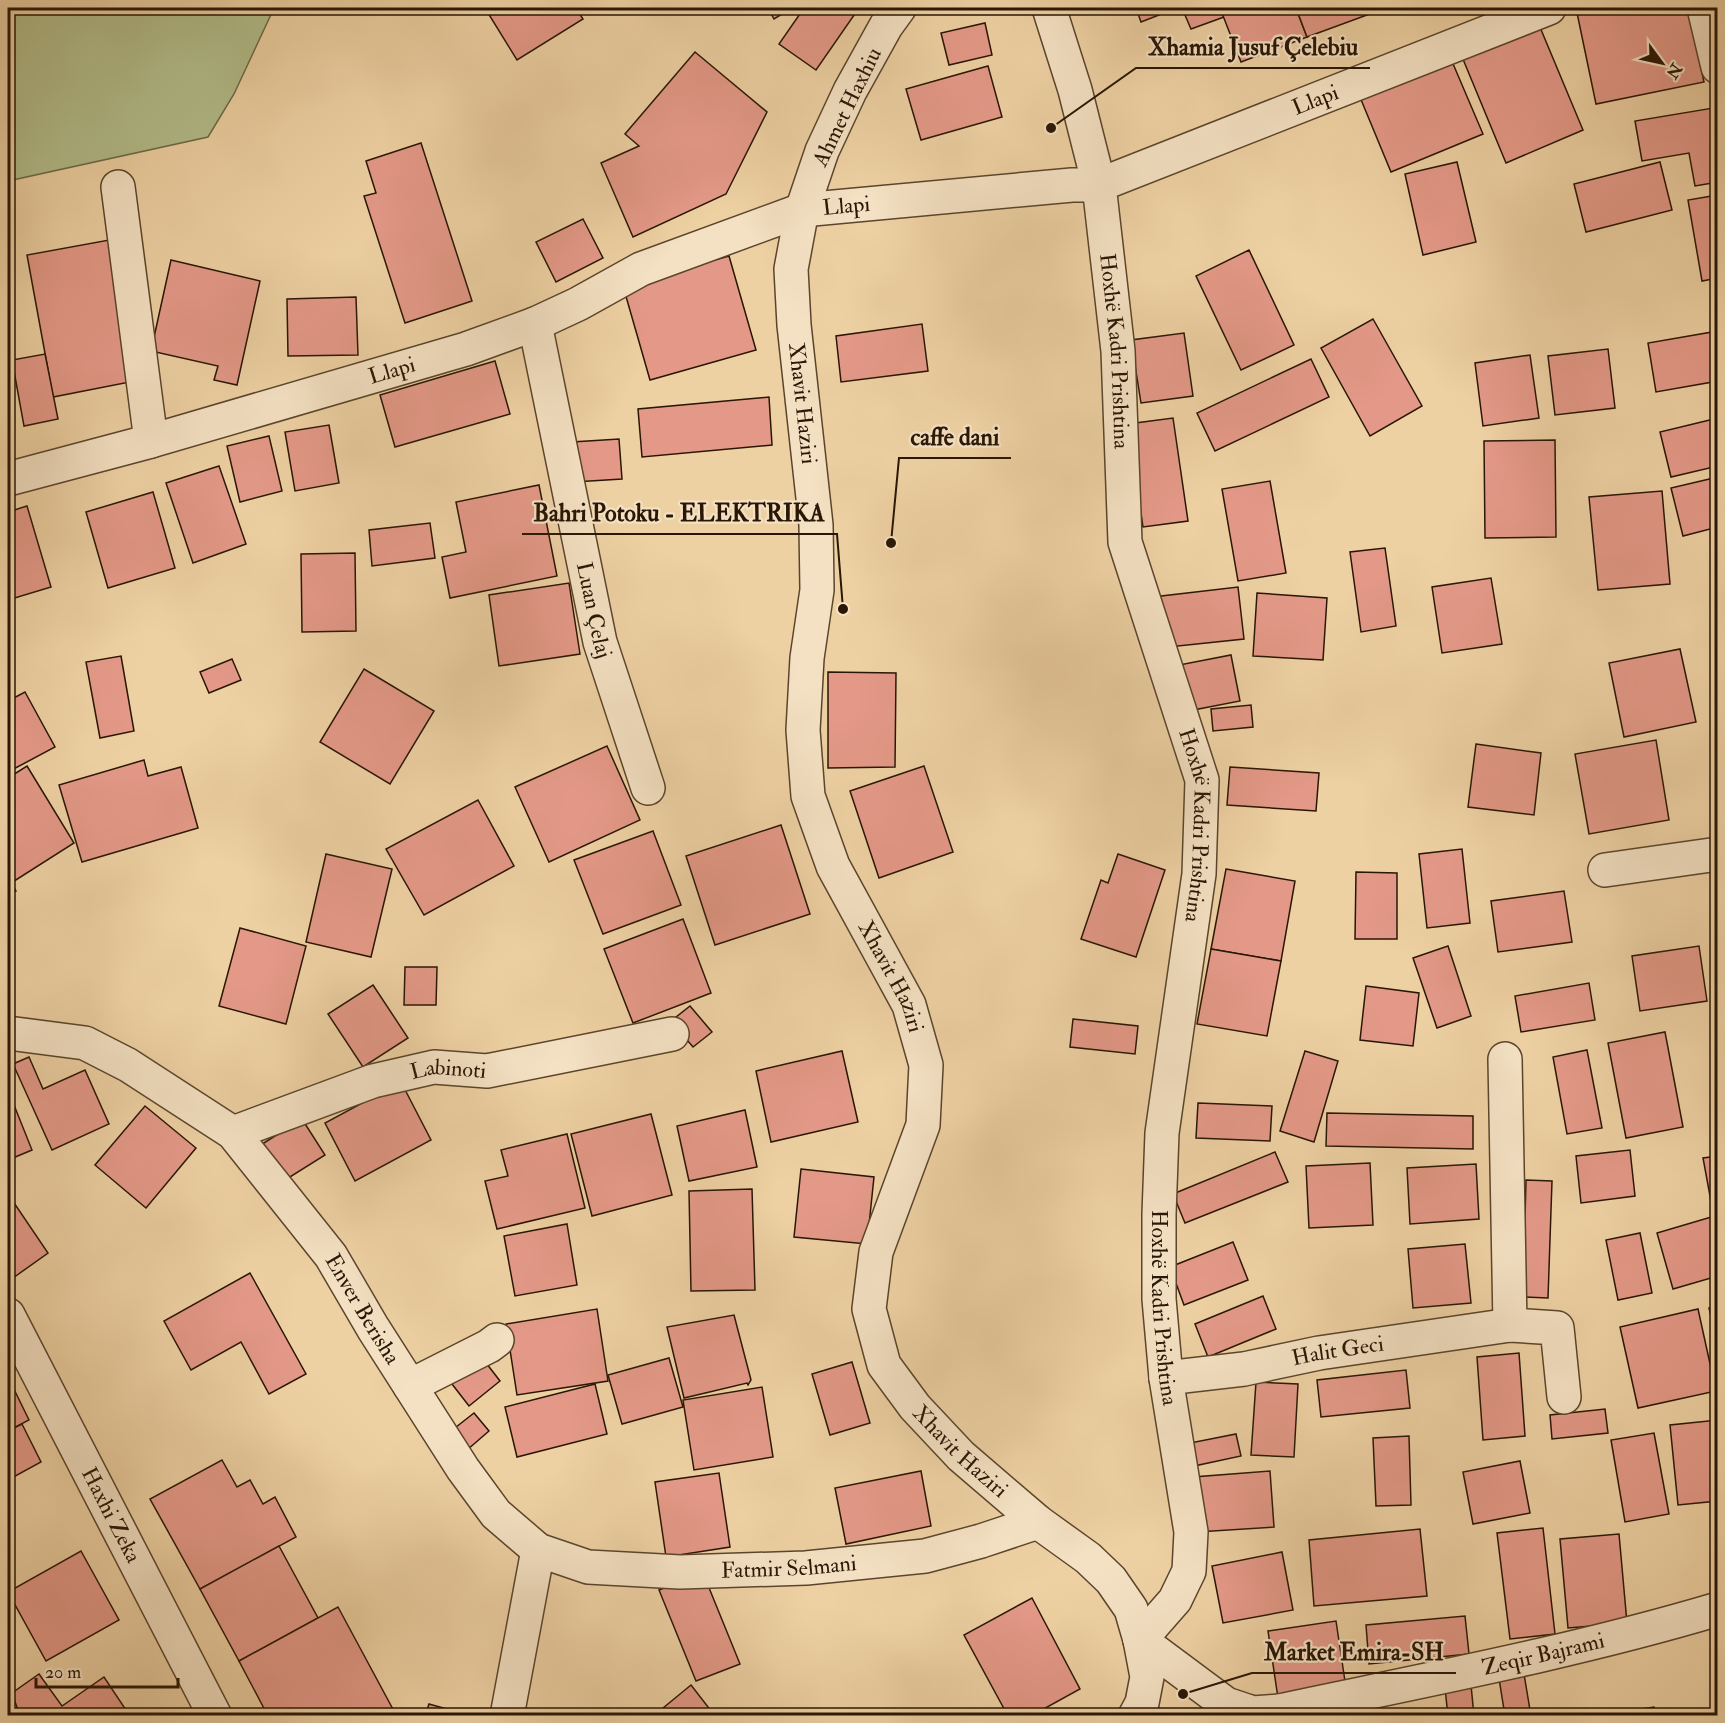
<svg xmlns="http://www.w3.org/2000/svg" width="1725" height="1723" font-family="'IM FELL Double Pica',serif">
	<style>
		.green { fill: #b2bd8a; stroke: #6e6a48; stroke-width: 1.5 }
		.building { fill: #e49988; stroke: #291605; stroke-width: 1.5 }
		.lines { fill: none; stroke-linecap: round; stroke-linejoin: round }
		.minor-casing { stroke: #5a452c; stroke-width: 36 }
		.minor { stroke: #f4e1c3; stroke-width: 33 }
		.labels { text-anchor: middle; dominant-baseline: central; stroke-width: 4.5; stroke-linejoin: round; paint-order: stroke }
		.street-label { font-size: 22px; fill: #291605; stroke: #f4e1c3 }
		.leader { fill: none; stroke: #291605; stroke-width: 2 }
		.callout-dot { fill: #291605; stroke: #f4e1c3; stroke-width: 2 }
		.callout-label { font-size: 24px; text-anchor: middle; font-weight: bold; fill: #291605; stroke: #f4e1c3; stroke-width: 4.5; stroke-linejoin: round; paint-order: stroke }
	</style>
	<rect width="100%" height="100%" fill="#eed1a3"/>
	<filter id="stains"><feTurbulence type="fractalNoise" baseFrequency=".00333" numOctaves="4"/><feColorMatrix values="0 0 0 0 .2 0 0 0 0 .09 0 0 0 0 .02 0 0 0 .5 -.17"/></filter>
	<radialGradient id="worn" r=".72"><stop offset=".6" stop-color="#630" stop-opacity="0"/><stop offset="1" stop-color="#630" stop-opacity=".3"/></radialGradient>
	<polygon class="green" points="8,8 274,8 234,94 208,137 8,181"/>
	<g class="building">
		<polygon points="497,8 576,8 583,19 517,60 488,13"/>
		<polygon points="768,8 792,8 774,19"/>
		<polygon points="804,8 859,8 816,70 779,44"/>
		<polygon points="1136,8 1177,8 1141,22"/>
		<polygon points="1182,8 1220,8 1224,17 1191,29"/>
		<polygon points="1220,8 1296,8 1307,37 1241,62"/>
		<polygon points="1296,8 1386,8 1307,37"/>
		<polygon points="1576,8 1688,8 1704,82 1596,104"/>
		<polygon points="1537,20 1583,130 1506,163 1460,52"/>
		<polygon points="985,23 992,55 949,65 941,33"/>
		<polygon points="695,52 767,112 726,194 633,237 601,163 639,146 625,134"/>
		<polygon points="1448,52 1483,134 1391,172 1357,90"/>
		<polygon points="988,66 1002,117 921,140 906,89"/>
		<polygon points="1713,108 1718,137 1718,182 1695,186 1689,153 1642,161 1635,121"/>
		<polygon points="421,143 472,301 405,323 364,196 376,193 366,161"/>
		<polygon points="1457,162 1476,242 1423,255 1405,174"/>
		<polygon points="1660,162 1672,210 1586,232 1574,184"/>
		<polygon points="1718,195 1718,278 1702,281 1688,200"/>
		<polygon points="583,219 603,258 556,282 536,242"/>
		<polygon points="109,240 135,381 53,397 27,255"/>
		<polygon points="1249,250 1294,345 1241,370 1196,276"/>
		<polygon points="729,256 756,350 650,380 623,286"/>
		<polygon points="171,260 260,281 237,385 214,380 218,366 151,351"/>
		<polygon points="356,297 358,355 288,356 287,299"/>
		<polygon points="1373,319 1422,406 1370,436 1321,348"/>
		<polygon points="922,324 928,371 841,382 836,336"/>
		<polygon points="1718,331 1718,381 1656,392 1648,343"/>
		<polygon points="1184,333 1193,396 1141,403 1131,340"/>
		<polygon points="1608,349 1615,408 1555,415 1548,356"/>
		<polygon points="45,354 58,419 24,426 12,360"/>
		<polygon points="1530,355 1539,418 1483,426 1475,363"/>
		<polygon points="1311,359 1329,397 1215,451 1197,413"/>
		<polygon points="495,361 510,414 395,447 380,395"/>
		<polygon points="769,397 772,445 642,457 638,409"/>
		<polygon points="1173,418 1188,521 1143,527 1128,424"/>
		<polygon points="1718,418 1718,466 1671,477 1660,432"/>
		<polygon points="329,425 339,483 295,491 285,432"/>
		<polygon points="269,436 282,491 240,502 227,446"/>
		<polygon points="619,439 622,479 574,482 572,442"/>
		<polygon points="1555,440 1556,537 1485,538 1484,441"/>
		<polygon points="219,466 246,544 193,563 166,483"/>
		<polygon points="1718,477 1718,527 1683,536 1671,488"/>
		<polygon points="1270,481 1286,573 1238,581 1222,489"/>
		<polygon points="539,485 557,576 450,598 442,557 466,552 456,502"/>
		<polygon points="1662,491 1670,584 1598,590 1589,497"/>
		<polygon points="153,492 175,568 108,588 86,512"/>
		<polygon points="27,506 51,587 8,600 8,512"/>
		<polygon points="430,523 435,558 372,566 369,530"/>
		<polygon points="1385,548 1396,626 1361,632 1350,552"/>
		<polygon points="355,553 356,631 302,632 301,554"/>
		<polygon points="1491,578 1502,644 1442,653 1432,587"/>
		<polygon points="569,583 580,654 499,666 489,595"/>
		<polygon points="1238,587 1244,639 1159,648 1153,597"/>
		<polygon points="1257,593 1327,598 1323,660 1253,656"/>
		<polygon points="1680,649 1696,722 1624,737 1609,663"/>
		<polygon points="1231,655 1240,701 1188,711 1179,665"/>
		<polygon points="121,656 134,731 100,738 86,662"/>
		<polygon points="232,659 241,680 209,693 200,672"/>
		<polygon points="364,669 434,711 390,784 320,742"/>
		<polygon points="828,672 896,673 895,767 828,768"/>
		<polygon points="25,692 55,747 8,772 8,701"/>
		<polygon points="1251,705 1253,727 1213,731 1211,709"/>
		<polygon points="1656,740 1669,820 1589,834 1575,754"/>
		<polygon points="1476,744 1541,753 1534,815 1468,807"/>
		<polygon points="607,746 640,820 549,862 515,787"/>
		<polygon points="144,760 148,776 181,767 198,828 82,862 59,785"/>
		<polygon points="27,766 74,843 11,883 16,891 8,895 8,778"/>
		<polygon points="924,766 953,852 879,878 850,791"/>
		<polygon points="1230,767 1319,773 1316,811 1227,805"/>
		<polygon points="478,800 514,866 424,915 386,849"/>
		<polygon points="781,825 810,914 715,945 686,856"/>
		<polygon points="653,831 681,905 603,934 574,860"/>
		<polygon points="1462,849 1470,923 1427,928 1419,854"/>
		<polygon points="326,854 392,869 371,957 306,942"/>
		<polygon points="1118,854 1165,870 1136,957 1081,939 1101,880 1108,883"/>
		<polygon points="1226,869 1295,881 1281,961 1211,949"/>
		<polygon points="1356,872 1397,873 1397,939 1355,939"/>
		<polygon points="1564,891 1572,942 1498,952 1491,901"/>
		<polygon points="683,919 711,993 633,1023 604,949"/>
		<polygon points="240,928 306,946 286,1024 219,1006"/>
		<polygon points="1448,946 1471,1016 1437,1028 1413,958"/>
		<polygon points="1699,946 1707,1001 1640,1011 1632,956"/>
		<polygon points="1211,949 1281,961 1267,1036 1197,1024"/>
		<polygon points="405,967 437,967 436,1005 404,1005"/>
		<polygon points="1589,983 1595,1020 1521,1032 1515,996"/>
		<polygon points="373,985 408,1038 363,1067 328,1014"/>
		<polygon points="1366,986 1419,993 1413,1046 1360,1040"/>
		<polygon points="690,1006 712,1032 693,1047 671,1021"/>
		<polygon points="1073,1019 1138,1026 1135,1054 1070,1047"/>
		<polygon points="1665,1032 1683,1127 1626,1138 1608,1043"/>
		<polygon points="1718,1045 1718,1068 1711,1047"/>
		<polygon points="1587,1050 1602,1128 1567,1134 1553,1057"/>
		<polygon points="842,1051 858,1122 771,1142 756,1071"/>
		<polygon points="1305,1051 1338,1061 1314,1142 1280,1131"/>
		<polygon points="29,1057 43,1089 85,1070 109,1124 52,1150 13,1064"/>
		<polygon points="401,1082 431,1140 355,1181 325,1123"/>
		<polygon points="8,1090 32,1150 8,1160"/>
		<polygon points="1198,1103 1272,1106 1270,1141 1196,1138"/>
		<polygon points="145,1106 196,1148 146,1208 95,1165"/>
		<polygon points="745,1110 757,1167 689,1181 677,1126"/>
		<polygon points="1327,1113 1473,1116 1473,1149 1326,1146"/>
		<polygon points="651,1114 672,1195 592,1216 571,1134"/>
		<polygon points="302,1119 325,1155 282,1182 259,1146"/>
		<polygon points="567,1134 585,1208 497,1229 485,1181 508,1176 501,1150"/>
		<polygon points="1630,1150 1635,1196 1581,1203 1576,1156"/>
		<polygon points="1275,1152 1288,1182 1185,1223 1173,1194"/>
		<polygon points="1718,1156 1718,1206 1712,1207 1703,1158"/>
		<polygon points="1370,1163 1373,1225 1309,1228 1306,1166"/>
		<polygon points="1476,1164 1479,1219 1410,1224 1407,1168"/>
		<polygon points="801,1169 874,1177 867,1244 794,1237"/>
		<polygon points="1526,1180 1552,1181 1548,1298 1523,1297"/>
		<polygon points="752,1189 755,1290 691,1291 689,1191"/>
		<polygon points="8,1194 48,1253 13,1278 8,1270"/>
		<polygon points="1718,1215 1718,1276 1673,1289 1657,1233"/>
		<polygon points="567,1224 577,1285 515,1296 504,1236"/>
		<polygon points="1640,1233 1652,1293 1618,1300 1606,1240"/>
		<polygon points="1233,1242 1248,1280 1184,1305 1170,1267"/>
		<polygon points="1465,1244 1471,1303 1413,1308 1408,1249"/>
		<polygon points="250,1273 306,1374 269,1394 241,1342 191,1370 164,1321"/>
		<polygon points="1263,1296 1276,1329 1208,1357 1195,1324"/>
		<polygon points="1718,1306 1718,1346 1709,1308"/>
		<polygon points="597,1309 608,1381 517,1395 506,1324"/>
		<polygon points="1698,1309 1716,1391 1638,1408 1620,1327"/>
		<polygon points="734,1315 751,1380 748,1385 747,1383 684,1398 667,1327"/>
		<polygon points="1519,1353 1525,1436 1483,1440 1477,1357"/>
		<polygon points="669,1358 683,1407 622,1424 608,1375"/>
		<polygon points="483,1359 500,1381 469,1406 452,1384"/>
		<polygon points="852,1362 870,1423 830,1435 812,1374"/>
		<polygon points="1406,1370 1410,1408 1321,1417 1317,1380"/>
		<polygon points="8,1377 29,1420 8,1431"/>
		<polygon points="1256,1382 1298,1384 1294,1457 1251,1455"/>
		<polygon points="595,1384 607,1434 517,1457 505,1407"/>
		<polygon points="762,1387 773,1457 694,1470 683,1400"/>
		<polygon points="1605,1409 1608,1433 1552,1439 1550,1415"/>
		<polygon points="474,1413 489,1431 467,1450 451,1431"/>
		<polygon points="1718,1420 1718,1501 1678,1505 1670,1425"/>
		<polygon points="22,1424 41,1462 8,1480 8,1431"/>
		<polygon points="1654,1433 1669,1514 1625,1522 1611,1440"/>
		<polygon points="1236,1434 1241,1456 1194,1466 1190,1443"/>
		<polygon points="1409,1436 1411,1505 1376,1506 1373,1438"/>
		<polygon points="222,1460 237,1487 250,1480 263,1504 275,1497 296,1537 200,1589 150,1499"/>
		<polygon points="1520,1461 1530,1513 1473,1524 1463,1472"/>
		<polygon points="921,1471 931,1526 846,1544 835,1488"/>
		<polygon points="1270,1471 1274,1527 1197,1532 1193,1477"/>
		<polygon points="719,1473 730,1547 666,1557 655,1482"/>
		<polygon points="1543,1528 1555,1634 1510,1639 1497,1533"/>
		<polygon points="1420,1529 1427,1596 1314,1606 1309,1540"/>
		<polygon points="1619,1534 1627,1623 1568,1628 1560,1539"/>
		<polygon points="279,1546 318,1618 239,1661 200,1589"/>
		<polygon points="81,1551 119,1620 46,1661 8,1592"/>
		<polygon points="1282,1552 1293,1610 1223,1623 1212,1566"/>
		<polygon points="703,1573 740,1664 696,1681 659,1590"/>
		<polygon points="1032,1598 1080,1689 1031,1716 1008,1716 964,1635"/>
		<polygon points="338,1607 395,1713 391,1716 268,1716 239,1661"/>
		<polygon points="1465,1616 1469,1654 1369,1664 1366,1625"/>
		<polygon points="1718,1620 1718,1664 1710,1621"/>
		<polygon points="1336,1621 1346,1688 1278,1698 1268,1631"/>
		<polygon points="1523,1668 1531,1716 1505,1716 1498,1672"/>
		<polygon points="39,1674 62,1706 104,1677 130,1716 20,1716 12,1693"/>
		<polygon points="691,1685 715,1716 658,1716 657,1713"/>
		<polygon points="1471,1685 1474,1716 1448,1716 1445,1688"/>
		<polygon points="429,1704 465,1714 465,1716 425,1716"/>
		<polygon points="1363,1707 1364,1716 1314,1716"/>
		<polygon points="1654,1707 1655,1716 1594,1716"/>
	</g>
	<g class="lines">
		<g class="minor-casing">
			<g id="minor">
				<path id="s1" d="M899,8l-13,18 -36,65 -28,60 -20,59 -11,59 3,56 22,200 1,65 -10,68 -4,72 5,66 25,70 76,139 17,60 -3,60 -47,127 -7,57 15,56 31,42 46,49 77,66 50,36 23,22 20,29 9,31 7,37 -5,26 -7,13"/>
				<path id="s2" d="M1049,8l26,82 24,95 19,166 7,191 77,238 -3,94 -37,259 -3,81v85l7,79 25,154 -2,39 -14,29 -35,40"/>
				<polyline points="1704,8 1718,67"/>
				<polyline points="118,187 151,441"/>
				<path id="s3" d="M535,324l65,318 48,146"/>
				<path id="s4" d="M8,479l143,-38 315,-92 69,-25 43,-20 63,-35 161,-59 270,-25h27l450,-177"/>
				<polyline points="1605,870 1718,854"/>
				<path id="s5" d="M8,1033l77,10 43,22 105,68 98,123 42,72 90,141 33,45 42,36 50,17 92,5 126,-4 119,-12 56,-15 57,-19"/>
				<polyline points="1505,1059 1510,1325"/>
				<path id="s6" d="M233,1133l140,-52 61,-14 53,4 185,-37"/>
				<path id="s7" d="M8,1315l207,401"/>
				<path id="s8" d="M1166,1378l78,-9 75,-16 191,-28 47,3 7,69"/>
				<polyline points="410,1386 489,1346 497,1340"/>
				<path id="s9" d="M1140,1640l86,64 27,9 26,-2c146,-31 295,-59 439,-102"/>
				<polyline points="507,1716 538,1550"/>
			</g>
		</g>
		<use href="#minor" class="minor"/>
	</g>
	<g class="labels">
		<g class="street-label">
			<text stroke="none"><textPath href="#s4" startOffset="1371">Llapi</textPath></text>
			<text transform="translate(847 107) rotate(-64)">Ahmet Haxhiu</text>
			<text stroke="none"><textPath href="#s4" startOffset="885">Llapi</textPath></text>
			<text stroke="none"><textPath href="#s2" startOffset="351">Hoxhë Kadri Prishtina</textPath></text>
			<text stroke="none"><textPath href="#s4" startOffset="399">Llapi</textPath></text>
			<text stroke="none"><textPath href="#s1" startOffset="420">Xhavit Haziri</textPath></text>
			<text stroke="none"><textPath href="#s3" startOffset="292">Luan Çelaj</textPath></text>
			<text stroke="none"><textPath href="#s2" startOffset="837">Hoxhë Kadri Prishtina</textPath></text>
			<text stroke="none"><textPath href="#s1" startOffset="1014">Xhavit Haziri</textPath></text>
			<text stroke="none"><textPath href="#s6" startOffset="226">Labinoti</textPath></text>
			<text stroke="none"><textPath href="#s2" startOffset="1323">Hoxhë Kadri Prishtina</textPath></text>
			<text stroke="none"><textPath href="#s5" startOffset="470">Enver Berisha</textPath></text>
			<text stroke="none"><textPath href="#s8" startOffset="174">Halit Geci</textPath></text>
			<text stroke="none"><textPath href="#s1" startOffset="1536">Xhavit Haziri</textPath></text>
			<text stroke="none"><textPath href="#s7" startOffset="225">Haxhi Zeka</textPath></text>
			<text stroke="none"><textPath href="#s5" startOffset="1024">Fatmir Selmani</textPath></text>
			<text stroke="none"><textPath href="#s9" startOffset="432">Zeqir Bajrami</textPath></text>
		</g>
	</g>
	<path class="leader" d="M1051 128L1136 68H1370M891 543L899 458H1011M843 609L837 534H522M1183 1694L1252 1673H1456"/>
	<g class="callout-dot">
		<circle cx="1051" cy="128" r="6"/>
		<circle cx="891" cy="543" r="6"/>
		<circle cx="843" cy="609" r="6"/>
		<circle cx="1183" cy="1694" r="6"/>
	</g>
	<g class="callout-label">
		<text x="1253" y="55">Xhamia Jusuf Çelebiu</text>
		<text x="955" y="445">caffe dani</text>
		<text x="679" y="521">Bahri Potoku - ELEKTRIKA</text>
		<text x="1354" y="1660">Market Emira-SH</text>
	</g>
	<rect width="1725" height="1723" fill="none" stroke="#eed1a3" stroke-width="30"/>
	<rect x="9" y="9" width="1707" height="1705" fill="none" stroke="#291605" stroke-width="3"/>
	<rect x="15" y="15" width="1695" height="1693" fill="none" stroke="#291605" stroke-width="1.5"/>
	<g transform="translate(1662 63) rotate(123)" stroke="#f4e1c3" stroke-width="4.5" paint-order="stroke">
	<path d="M0-4.5L10 22L0 15L-10 22Z" fill="#291605"/>
	<text y="-9" font-size="16" font-weight="bold" text-anchor="middle" fill="#291605">N</text>
	</g>
	<path d="M36 1678v9h142v-9" fill="none" stroke="#291605" stroke-width="3"/>
	<text x="45" y="1678" font-size="18" fill="#291605" stroke="#f4e1c3" stroke-width="4.5" paint-order="stroke">20 m</text>
	<rect width="100%" height="100%" filter="url(#stains)"/>
	<rect width="100%" height="100%" fill="url(#worn)"/>
</svg>
